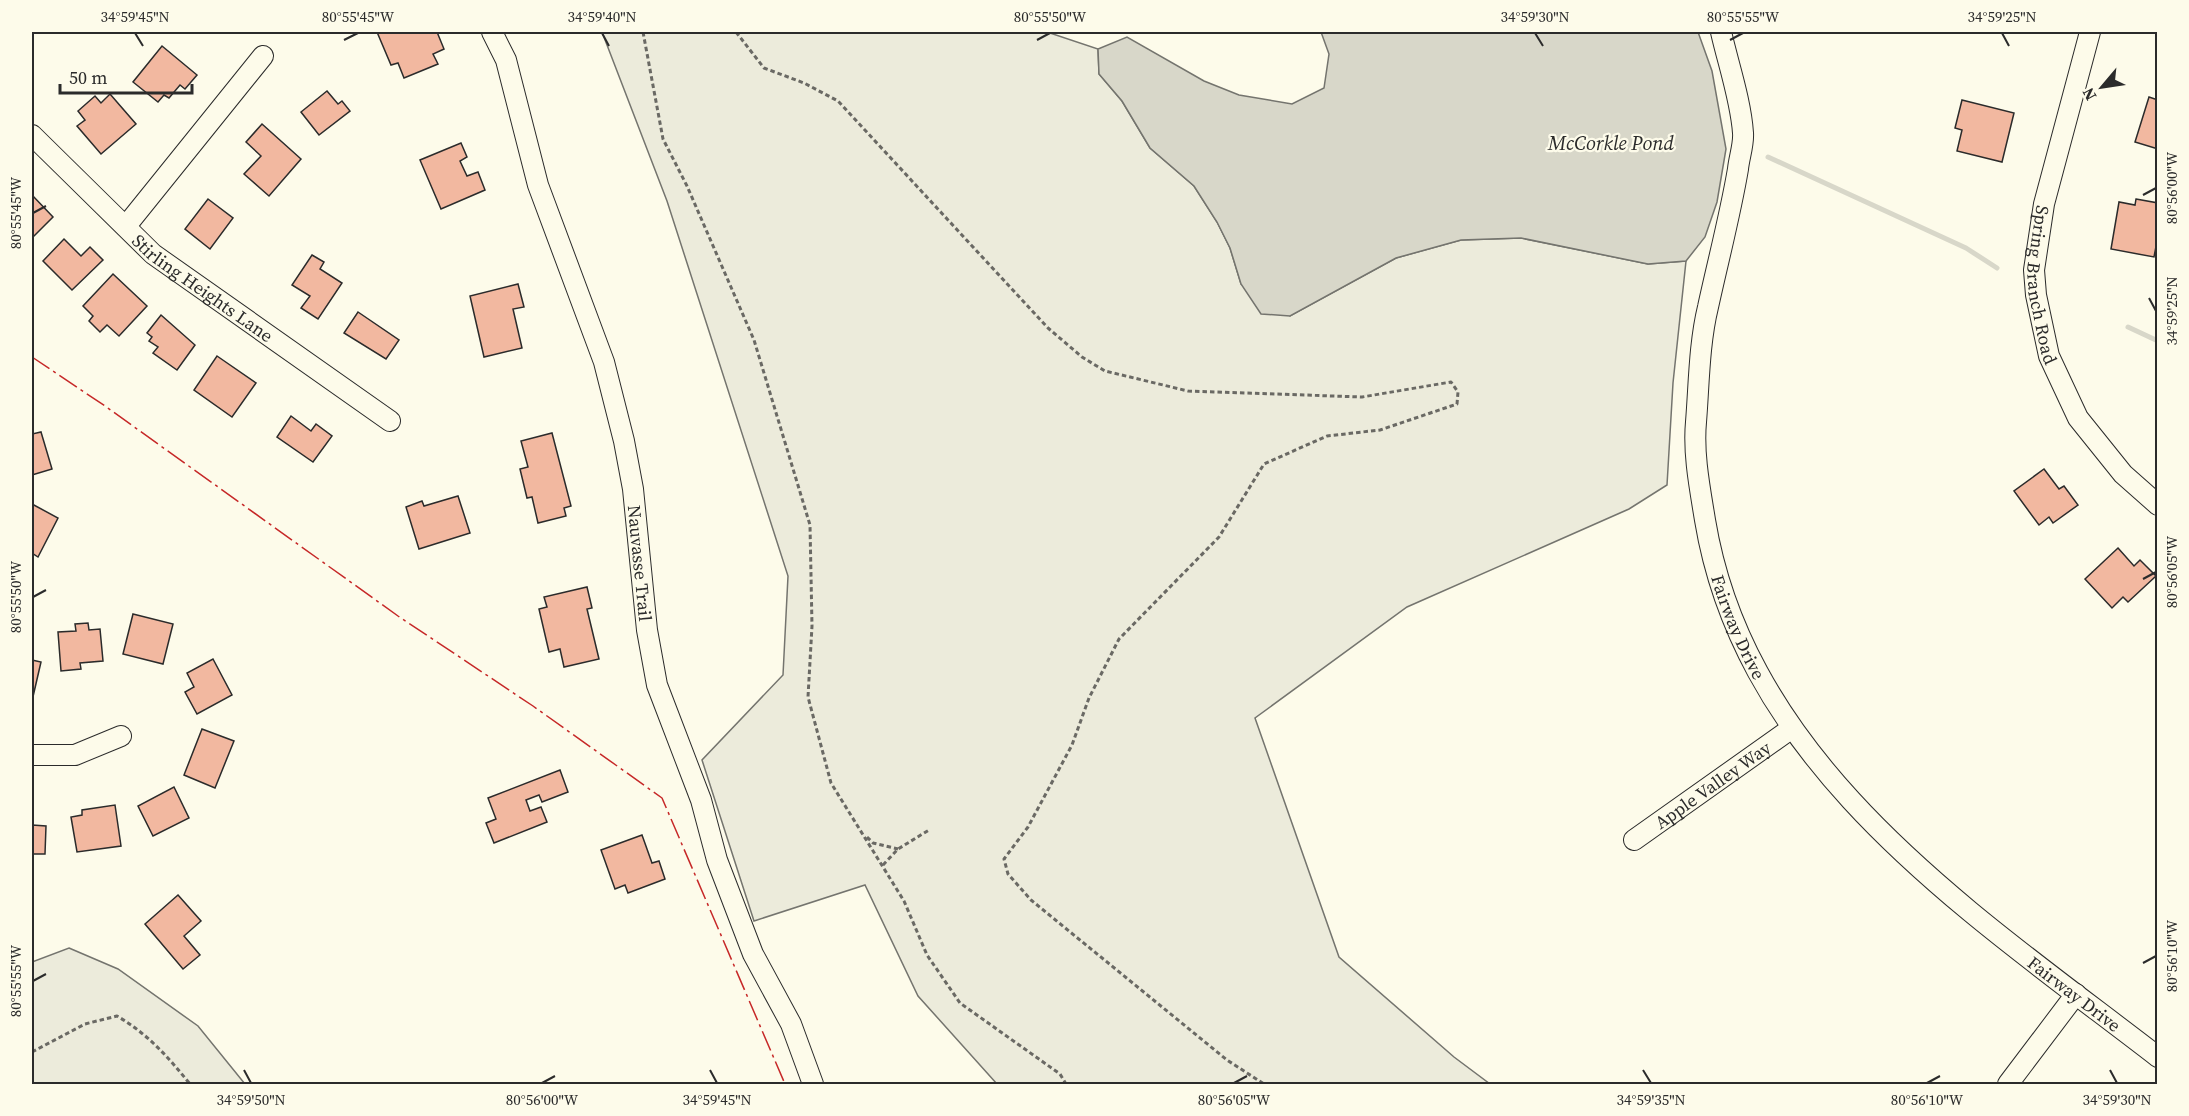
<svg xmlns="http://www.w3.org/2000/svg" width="2189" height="1116" font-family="'Source Serif 4',serif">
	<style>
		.green { fill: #ecebdb; stroke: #74746e; stroke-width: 1.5 }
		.water { fill: #d8d7c9; stroke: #74746e; stroke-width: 1.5 }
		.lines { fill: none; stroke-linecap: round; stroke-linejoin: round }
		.stream { stroke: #d8d7c9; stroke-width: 5 }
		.building { fill: #f2b8a0; stroke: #2b2b2b; stroke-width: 1.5 }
		.minor-casing { stroke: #2b2b2b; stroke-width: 22 }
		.path { stroke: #6a6964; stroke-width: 3; stroke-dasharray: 4.5 3; stroke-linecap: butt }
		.minor { stroke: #fdfbea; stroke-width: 20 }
		.power { stroke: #c62828; stroke-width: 1.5; stroke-dasharray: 21 4.5 3 4.5; stroke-linecap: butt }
		.ticks { fill: none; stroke: #2b2b2b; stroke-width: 2 }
		.labels { text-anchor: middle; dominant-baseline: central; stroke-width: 4.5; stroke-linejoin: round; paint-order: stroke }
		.street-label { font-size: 18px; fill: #2b2b2b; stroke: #fdfbea }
		.water-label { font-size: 20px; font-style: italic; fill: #2b2b2b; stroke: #fdfbea }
		.neatline { fill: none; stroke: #2b2b2b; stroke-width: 2 }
		.ticks-label { font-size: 15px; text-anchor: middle; fill: #2b2b2b }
	</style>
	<rect width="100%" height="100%" fill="#fdfbea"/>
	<g class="green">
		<polygon points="602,32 1047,32 1098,49 1099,74 1122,101 1150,148 1194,186 1217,222 1230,248 1241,284 1290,316 1396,258 1461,240 1521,238 1648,264 1686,261 1673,383 1667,485 1629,509 1407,607 1255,718 1339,957 1454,1057 1490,1084 997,1084 918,996 865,885 754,921 702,760 783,675 788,576 667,201"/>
		<polygon points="69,948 118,969 198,1026 245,1084 32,1084 32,962"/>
	</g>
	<polygon class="water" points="1321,32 1698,32 1712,71 1726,149 1717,202 1705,237 1686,261 1648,264 1521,238 1461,240 1396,258 1290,316 1261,314 1241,284 1230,248 1217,222 1194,186 1150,148 1122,101 1099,74 1098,49 1127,37 1204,81 1239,95 1292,104 1324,88 1329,54"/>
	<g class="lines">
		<g class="stream">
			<polyline points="1768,157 1966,248 1997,268"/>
			<polyline points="2128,327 2158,341"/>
		</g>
	</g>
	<g class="building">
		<polygon points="377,32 437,32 444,49 433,54 438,64 404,78 398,63 391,65"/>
		<polygon points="162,46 197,75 185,89 180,85 169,98 164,95 158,102 133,82"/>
		<polygon points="327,91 338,104 342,101 350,111 319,135 301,112"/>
		<polygon points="110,94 136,124 101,154 77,126 85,120 78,111 95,96 101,103"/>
		<polygon points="2149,97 2158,100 2158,149 2135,142"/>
		<polygon points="1962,100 2014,113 2002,162 1957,151 1962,130 1955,128"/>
		<polygon points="262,124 301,159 269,196 244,174 261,156 246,142"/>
		<polygon points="461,143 467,157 460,161 467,176 478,172 485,190 441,209 420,160"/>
		<polygon points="32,195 53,217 32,238"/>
		<polygon points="208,199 233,218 210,249 185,229"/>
		<polygon points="2136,199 2158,203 2158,236 2154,257 2111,249 2119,202 2135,205"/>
		<polygon points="64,239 81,256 90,247 103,260 72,290 43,261"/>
		<polygon points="312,255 324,262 320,269 342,283 318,319 301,308 310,296 292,285"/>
		<polygon points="113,274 147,306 119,336 107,325 100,332 89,321 93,316 83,306"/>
		<polygon points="518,284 524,307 513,309 522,348 484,357 470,296"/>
		<polygon points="358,312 399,340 386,359 344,333"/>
		<polygon points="161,315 195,345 177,370 153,353 158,347 149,341 152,337 147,333"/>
		<polygon points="217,356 256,383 232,417 194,390"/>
		<polygon points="291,416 311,431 316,424 332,436 313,462 277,437"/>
		<polygon points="41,432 52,469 32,475 32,434"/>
		<polygon points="552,433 571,506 564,508 566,516 538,523 532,497 527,498 520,469 528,467 521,441"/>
		<polygon points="2044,469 2059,489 2064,486 2078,505 2053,523 2049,517 2039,525 2014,491"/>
		<polygon points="458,496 470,533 419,549 406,507 422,501 424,506"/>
		<polygon points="32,504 58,518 38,557 32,553"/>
		<polygon points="2118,548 2134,566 2140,560 2156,576 2128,602 2123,597 2112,608 2085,579"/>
		<polygon points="587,587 592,608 587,609 599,659 564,667 560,649 549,652 539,609 547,607 544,597"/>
		<polygon points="133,614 173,624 163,664 123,654"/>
		<polygon points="88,623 89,630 100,629 103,661 80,663 81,669 61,671 58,632 76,631 75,624"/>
		<polygon points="213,659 232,695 197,714 185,692 194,687 187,673"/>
		<polygon points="32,660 41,662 32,701"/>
		<polygon points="202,729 234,741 215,788 184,775"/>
		<polygon points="560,770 568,792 542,802 539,795 526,800 530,811 541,807 547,822 494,843 486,823 496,819 488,798"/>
		<polygon points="174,787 189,818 153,836 138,806"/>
		<polygon points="115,805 121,846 77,852 71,817 82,815 82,810"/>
		<polygon points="32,825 46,826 45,854 32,854"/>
		<polygon points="642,835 652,863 659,861 665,879 628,893 625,885 615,889 601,850"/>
		<polygon points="178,895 201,921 184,936 200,955 183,969 145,924"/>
	</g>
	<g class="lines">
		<g class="minor-casing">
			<g id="minor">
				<path id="s1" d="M492,32l14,28 32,125 66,177 20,79 9,48 14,141 10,55 44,115 16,60 36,94 38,70 22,60"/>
				<path id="s2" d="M1721,32c7,31 20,69 22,101 1,11 -4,25 -5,36 -8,47 -20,92 -30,138 -9,37 -9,78 -12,115 -3,32 4,67 9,98 41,248 268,394 453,537"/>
				<path id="s3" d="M2090,32l-46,172 -10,66 2,25 13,61 29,62 45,56 35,31"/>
				<path id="s4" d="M32,135l121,119 237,167"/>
				<polyline points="126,226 263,56"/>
				<polyline points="32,755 75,755 121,736"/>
				<path id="s5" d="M1634,840l158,-112"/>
				<polyline points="2008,1084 2076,994"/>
			</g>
		</g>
		<g class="path">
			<polyline points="643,32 663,139 687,186 754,340 810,525 812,626 808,697 831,783 904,901 927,955 960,1003 1060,1074 1066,1084"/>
			<polyline points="736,32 764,68 804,83 838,101 1048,328 1082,357 1105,371 1188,391 1362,397 1451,382 1458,392 1457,404 1380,430 1327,436 1264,464 1219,537 1119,639 1089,698 1072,745 1028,827 1004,859 1008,874 1031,900 1227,1060 1264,1084"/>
			<polyline points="867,837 873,843 898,849"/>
			<polyline points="883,865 898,849 929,830"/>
			<path d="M32,1052l53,-28 32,-8c31,18 51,41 73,68"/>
		</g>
		<use href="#minor" class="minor"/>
		<polyline class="power" points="32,357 105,406 398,616 533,706 662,798 785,1084"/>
	</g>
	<path class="ticks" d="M135,33l8,13M602,33l7,13M1535,33l8,13M2002,33l7,13M344,40l14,-7M1037,40l13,-7M1730,40l13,-7M2143,195l13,-7M33,213l13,-7M2149,298l7,13M2143,579l13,-7M33,597l13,-7M2143,963l13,-7M33,981l13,-7M244,1070l7,13M710,1070l7,13M1643,1070l8,13M2110,1070l7,13M542,1083l13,-7M1234,1083l13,-7M1927,1083l13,-7"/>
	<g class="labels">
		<g class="street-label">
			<text stroke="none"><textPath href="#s3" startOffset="260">Spring Branch Road</textPath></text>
			<text stroke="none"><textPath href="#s4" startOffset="230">Stirling Heights Lane</textPath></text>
			<text stroke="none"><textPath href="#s1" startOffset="554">Nauvasse Trail</textPath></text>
			<text stroke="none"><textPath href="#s2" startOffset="608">Fairway Drive</textPath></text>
			<text stroke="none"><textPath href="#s5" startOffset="96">Apple Valley Way</textPath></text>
			<text stroke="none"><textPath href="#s2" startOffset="1112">Fairway Drive</textPath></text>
		</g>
		<g class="water-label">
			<text x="1611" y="143">McCorkle Pond</text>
		</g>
	</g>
	<rect width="2189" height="1116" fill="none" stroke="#fdfbea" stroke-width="66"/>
	<g transform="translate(2102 87) rotate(241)" stroke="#fdfbea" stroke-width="4.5" paint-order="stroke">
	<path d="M0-4.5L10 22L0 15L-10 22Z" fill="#2b2b2b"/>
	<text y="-9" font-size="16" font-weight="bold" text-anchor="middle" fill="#2b2b2b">N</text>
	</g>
	<path d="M60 84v9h132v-9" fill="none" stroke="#2b2b2b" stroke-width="3"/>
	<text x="69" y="84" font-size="18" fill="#2b2b2b" stroke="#fdfbea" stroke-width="4.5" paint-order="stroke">50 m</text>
	<rect x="33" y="33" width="2123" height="1050" class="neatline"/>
	<g class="ticks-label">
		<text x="135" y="22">34°59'45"N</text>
		<text x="358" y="22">80°55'45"W</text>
		<text x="602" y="22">34°59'40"N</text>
		<text x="1050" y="22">80°55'50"W</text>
		<text x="1535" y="22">34°59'30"N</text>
		<text x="1743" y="22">80°55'55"W</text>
		<text x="2002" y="22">34°59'25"N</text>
		<text transform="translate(2172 188) rotate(-90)" y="5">80°56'00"W</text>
		<text transform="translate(16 213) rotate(-90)" y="5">80°55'45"W</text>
		<text transform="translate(2172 311) rotate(-90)" y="5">34°59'25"N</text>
		<text transform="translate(2172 572) rotate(-90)" y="5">80°56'05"W</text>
		<text transform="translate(16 597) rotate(-90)" y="5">80°55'50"W</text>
		<text transform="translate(2172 956) rotate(-90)" y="5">80°56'10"W</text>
		<text transform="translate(16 981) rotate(-90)" y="5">80°55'55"W</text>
		<text x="251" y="1105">34°59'50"N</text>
		<text x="542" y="1105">80°56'00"W</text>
		<text x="717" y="1105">34°59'45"N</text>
		<text x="1234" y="1105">80°56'05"W</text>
		<text x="1651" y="1105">34°59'35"N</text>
		<text x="1927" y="1105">80°56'10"W</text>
		<text x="2117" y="1105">34°59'30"N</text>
	</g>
</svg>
